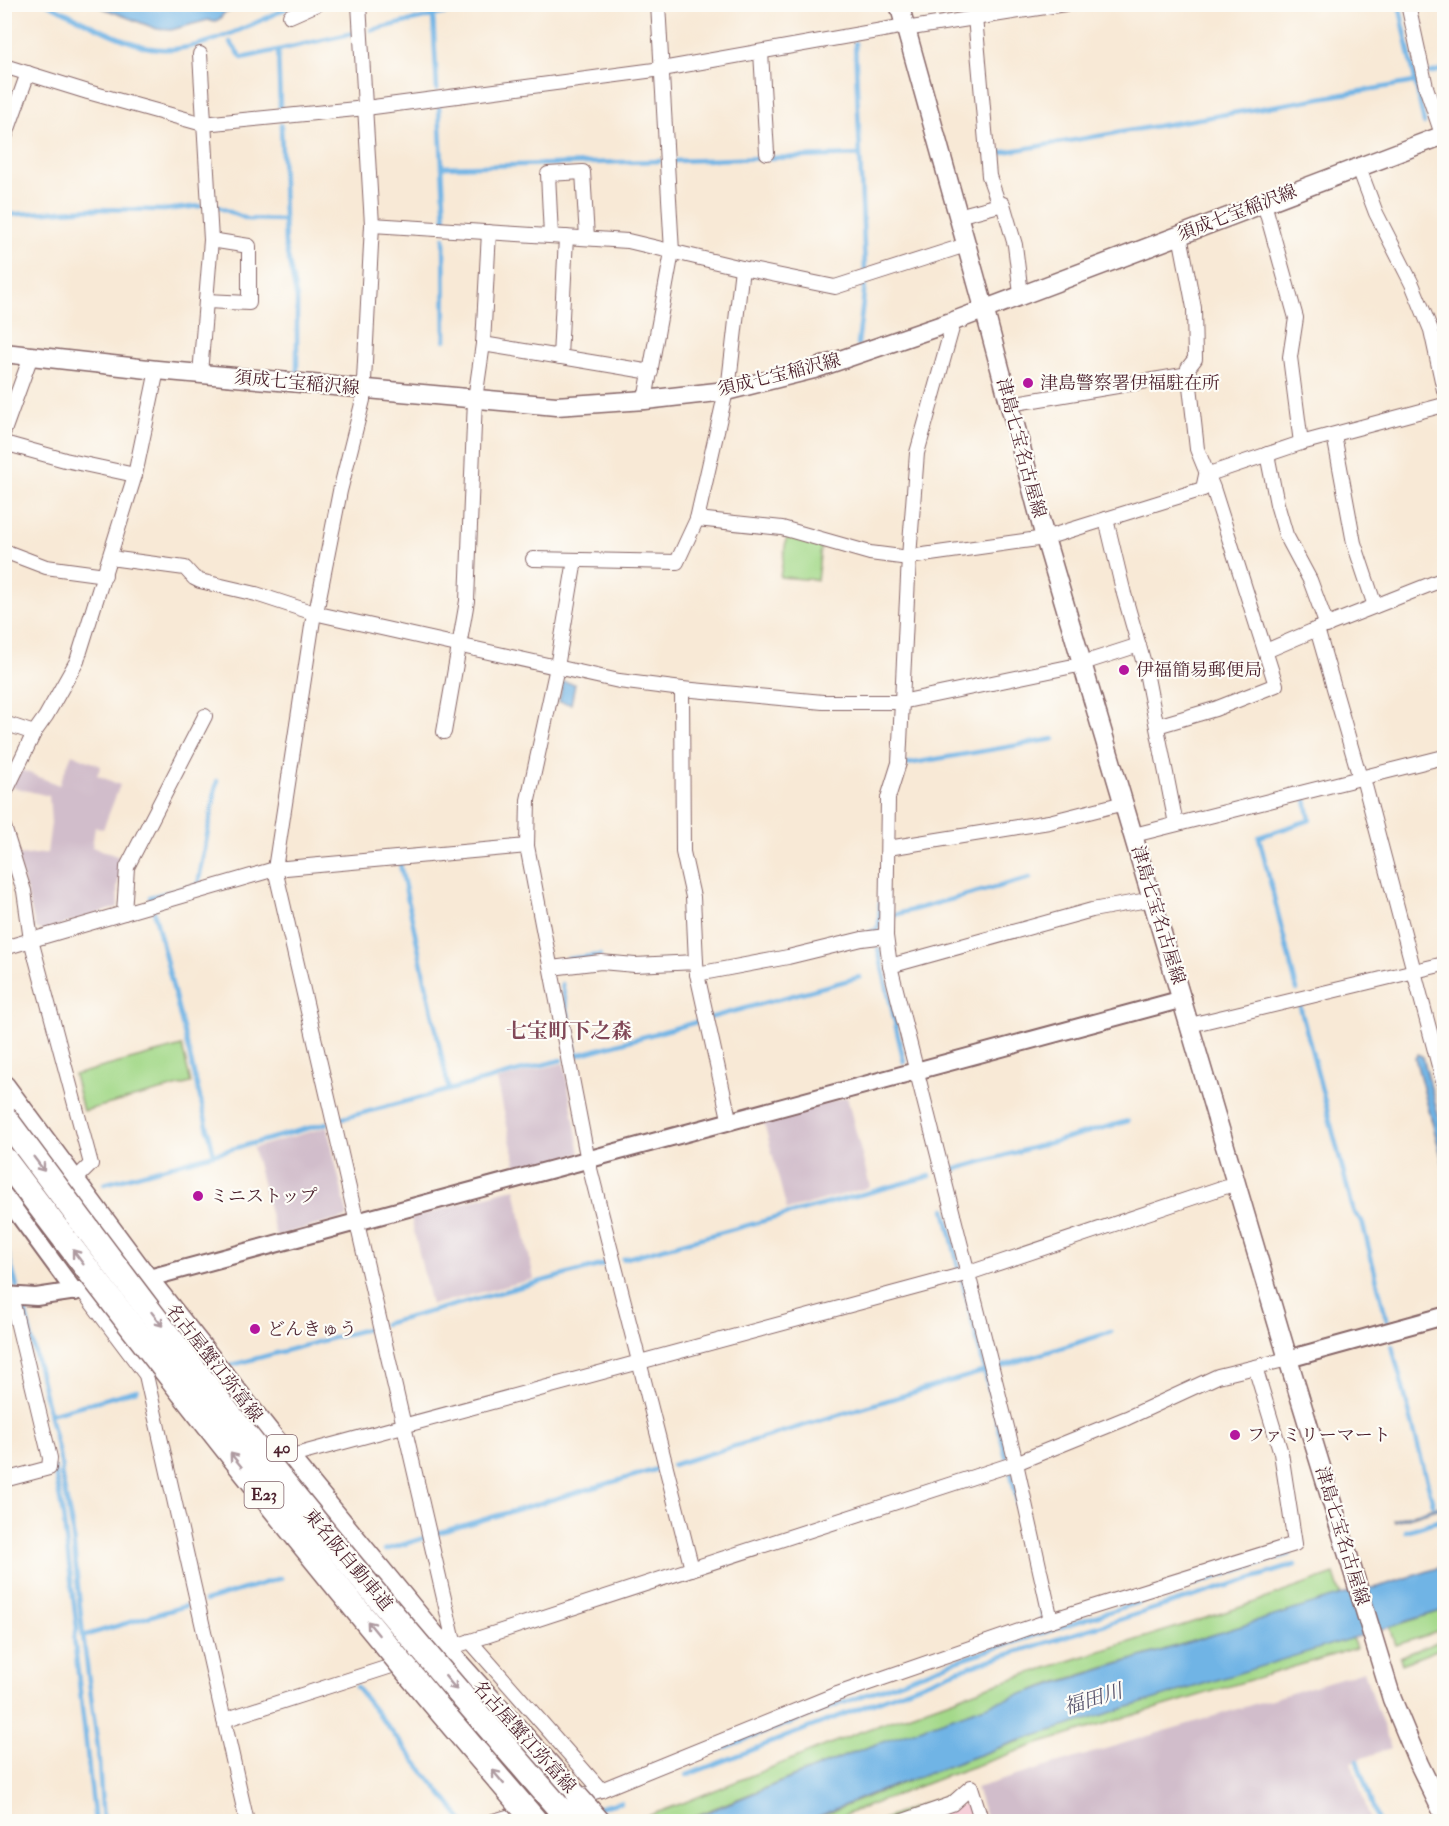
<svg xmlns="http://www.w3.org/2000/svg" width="1449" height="1826" font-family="'IM FELL Double Pica','Noto Serif JP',serif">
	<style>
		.built { fill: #f6cfd9 }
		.industrial { fill: #d1bdcb }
		.green { fill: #a4d98a; stroke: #777c5a; stroke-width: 1.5 }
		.water { fill: #6fb4e5; stroke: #5c6a88; stroke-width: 1.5 }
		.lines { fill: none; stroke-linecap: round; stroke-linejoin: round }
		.stream { stroke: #6fb4e5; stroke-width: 4.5 }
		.minor-casing { stroke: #876667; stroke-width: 16 }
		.tertiary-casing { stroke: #876667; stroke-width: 20 }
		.secondary-casing { stroke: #876667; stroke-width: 21 }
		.primary-casing { stroke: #876667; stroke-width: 24 }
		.minor { stroke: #fff; stroke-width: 14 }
		.tertiary { stroke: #fff; stroke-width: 16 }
		.secondary { stroke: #fff; stroke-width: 18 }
		.primary { stroke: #fff; stroke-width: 21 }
		.primary-bridge-casing { stroke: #876667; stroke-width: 24; stroke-linecap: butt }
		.motorway-bridge-casing { stroke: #876667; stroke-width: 27; stroke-linecap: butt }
		.primary-bridge { stroke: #fff; stroke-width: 21 }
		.motorway-bridge { stroke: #fff; stroke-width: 24 }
		.oneway { stroke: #ae9aa0 }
		.poi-dot { fill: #b5179e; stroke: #fdfcf7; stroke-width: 2 }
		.labels { text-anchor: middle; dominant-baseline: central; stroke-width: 4.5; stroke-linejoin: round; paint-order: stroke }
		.shield { fill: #fdfcf7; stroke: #806168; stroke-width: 1.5 }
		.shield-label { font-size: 16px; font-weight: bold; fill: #4a1f2b }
		.street-label { font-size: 18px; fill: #4a1f2b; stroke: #fdfcf7 }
		.poi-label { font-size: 18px; fill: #4a1f2b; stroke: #fdfcf7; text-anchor: start }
		.water-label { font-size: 20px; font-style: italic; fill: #57536c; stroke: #fdfcf7 }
		.quarter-label { font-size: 21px; font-weight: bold; fill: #814858; stroke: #fdfcf7 }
	</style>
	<rect width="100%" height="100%" fill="#fdfcf7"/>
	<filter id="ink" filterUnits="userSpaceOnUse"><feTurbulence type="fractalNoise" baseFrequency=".0167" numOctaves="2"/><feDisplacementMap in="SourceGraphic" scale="12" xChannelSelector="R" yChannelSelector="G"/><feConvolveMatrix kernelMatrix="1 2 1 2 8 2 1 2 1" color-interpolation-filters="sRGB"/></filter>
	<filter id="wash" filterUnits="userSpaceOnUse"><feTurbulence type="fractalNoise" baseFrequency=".008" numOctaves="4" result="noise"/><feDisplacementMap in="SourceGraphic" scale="24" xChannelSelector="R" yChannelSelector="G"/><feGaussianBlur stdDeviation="1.35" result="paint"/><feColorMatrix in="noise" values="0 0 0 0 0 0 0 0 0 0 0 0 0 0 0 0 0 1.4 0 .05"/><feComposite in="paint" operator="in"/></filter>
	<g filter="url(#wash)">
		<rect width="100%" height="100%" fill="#f8e9d6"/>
		<polygon class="built" points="970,1802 977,1822 911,1822"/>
		<g class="industrial">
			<polygon points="72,754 101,766 97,775 120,785 103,829 95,827 92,847 125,859 117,886 118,907 42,931 36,928 17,856 47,853 51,823 49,796 12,787 19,769 59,785"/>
			<polygon points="564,1063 580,1154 517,1171 497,1080"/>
			<polygon points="847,1097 870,1187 787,1210 763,1119"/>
			<polygon points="327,1127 348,1217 276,1236 253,1148"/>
			<polygon points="515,1188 534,1279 431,1305 411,1218"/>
			<polygon points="1364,1671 1391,1748 1351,1762 1371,1821 987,1821 976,1788"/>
		</g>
		<g class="green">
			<polygon points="787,535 821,547 817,580 780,577"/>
			<polygon points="182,1046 191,1083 83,1111 74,1075"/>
			<polygon points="1334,1574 1341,1596 1045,1686 860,1750 682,1821 631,1822 683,1803 857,1733 989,1686 1238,1608"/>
			<polygon points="1444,1610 1444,1630 1396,1645 1390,1627"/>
			<path d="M1352,1638l4,10 -318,96 -100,35 -109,42 -22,1c177,-77 362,-128 545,-184z"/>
			<polygon points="1444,1639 1444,1647 1402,1664 1400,1657"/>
			<path d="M957,1793c-13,12 -62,28 -80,29l45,-18z"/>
		</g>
		<g class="water">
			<polygon points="95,5 245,5 223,14 221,18 214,22 208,20 171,30 157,29"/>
			<polygon points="563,682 575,684 571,704 559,702"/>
			<polygon points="1418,1054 1423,1057 1444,1138 1444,1167 1415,1058"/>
			<polygon points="1444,1504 1444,1507 1395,1522 1394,1520"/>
			<polygon points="1444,1566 1444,1610 1015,1742 871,1794 807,1821 683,1822 860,1750 996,1702 1358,1590 1378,1587"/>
		</g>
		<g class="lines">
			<g class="stream">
				<path d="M48,4c32,15 65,34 98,43 46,12 109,-25 150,-43"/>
				<polyline points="978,4 978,9"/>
				<polyline points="1399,4 1424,123"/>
				<polyline points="433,16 437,89"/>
				<polyline points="372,30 484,4"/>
				<polyline points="230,42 242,58 354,33"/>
				<polyline points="855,43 865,270"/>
				<polyline points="278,50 280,107"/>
				<polyline points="1430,73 1444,69"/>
				<polyline points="439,107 445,223"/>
				<polyline points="281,125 285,244 297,299 297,374"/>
				<polyline points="992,149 993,154 1414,82"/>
				<polyline points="674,161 860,155"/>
				<polyline points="442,167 660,161"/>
				<polyline points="216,206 247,219 284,220"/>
				<polyline points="4,215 91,209 164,210 200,206"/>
				<polyline points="444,238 445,340"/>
				<polyline points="858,344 865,284"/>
				<polyline points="907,764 1054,739"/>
				<polyline points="1441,769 1444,786"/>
				<polyline points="400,864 449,1090"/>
				<polyline points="150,897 198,885 217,781"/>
				<polyline points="154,911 214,1154"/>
				<polyline points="894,915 1030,878"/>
				<polyline points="870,932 876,930 879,925 880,903"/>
				<polyline points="878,949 904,1062"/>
				<polyline points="567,959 600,955"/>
				<polyline points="562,984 576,1055"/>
				<polyline points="1297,990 1259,837 1310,820 1306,800"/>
				<polyline points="1300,1006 1354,1213 1362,1221 1387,1321"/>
				<polyline points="709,1018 860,977"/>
				<polyline points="1443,1034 1444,1034"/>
				<polyline points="574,1056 700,1021"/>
				<polyline points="340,1119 561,1060"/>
				<polyline points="949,1171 1128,1121"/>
				<polyline points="104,1184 327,1123"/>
				<polyline points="945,1209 959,1270"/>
				<polyline points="4,1239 17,1287"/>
				<polyline points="623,1259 930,1176"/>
				<polyline points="4,1266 10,1287"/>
				<polyline points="962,1280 1006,1457"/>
				<polyline points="25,1311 62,1467 61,1473 72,1527 83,1636 98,1748 103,1822"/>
				<polyline points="384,1324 609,1263"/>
				<polyline points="1392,1346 1433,1504"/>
				<polyline points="232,1365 374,1327"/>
				<polyline points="1000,1367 1111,1332"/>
				<polyline points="50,1414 137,1390"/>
				<polyline points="672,1465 985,1371"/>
				<polyline points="54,1468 63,1515 77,1629 74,1638 95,1822"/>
				<polyline points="1011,1473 1043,1619"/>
				<polyline points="1406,1531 1444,1519"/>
				<polyline points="434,1534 661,1468"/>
				<polyline points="385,1550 424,1538"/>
				<polyline points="205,1601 281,1578"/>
				<polyline points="83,1636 185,1606"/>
				<polyline points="356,1687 464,1822"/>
				<polyline points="696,1758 956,1661 1289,1554"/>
				<polyline points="1357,1761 1378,1822"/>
				<polyline points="687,1775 958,1670 1295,1565"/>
				<polyline points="597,1808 621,1802"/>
			</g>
		</g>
	</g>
	<g filter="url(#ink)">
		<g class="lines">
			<g class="minor-casing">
				<g id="minor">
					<polyline points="1408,4 1426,87 1444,140"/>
					<polyline points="290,16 317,4"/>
					<polyline points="975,17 989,176 999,205"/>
					<polyline points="905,29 1065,4"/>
					<polyline points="761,52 767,153"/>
					<polyline points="4,66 88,92 203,124 366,108 662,69 905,26"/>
					<polyline points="4,140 28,73"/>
					<polyline points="1359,168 1376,213 1412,284 1431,330 1444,390"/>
					<polyline points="1264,203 1296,318 1290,357 1301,443"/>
					<polyline points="958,216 1003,204 1015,245 1021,294"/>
					<polyline points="372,225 628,241 742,268 835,287 966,245"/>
					<polyline points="551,236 548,174 583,172 587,238"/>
					<polyline points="206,301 249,303 249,246 211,240"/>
					<polyline points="954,321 917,453 909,557 899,763 888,798 886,936 890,966 1016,1463 1051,1620"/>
					<polyline points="483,344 651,372"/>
					<polyline points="560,357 566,237"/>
					<polyline points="200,374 211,240 200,54"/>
					<polyline points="728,391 742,268"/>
					<polyline points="645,400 672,252 658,4"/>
					<polyline points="1010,404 1189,374"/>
					<polyline points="4,431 31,356"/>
					<polyline points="1334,435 1354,543 1375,606"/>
					<polyline points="4,443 65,460 135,475"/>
					<polyline points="1267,454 1277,504 1286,535 1310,580 1327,626"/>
					<polyline points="697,519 782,528 870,553 909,558"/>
					<polyline points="1106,519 1124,594 1145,667 1176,824"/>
					<polyline points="4,551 46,567 105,575"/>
					<polyline points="909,557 1045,538 1203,489 1206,475 1301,443 1444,405"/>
					<polyline points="110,558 185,568 194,578 200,581 256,594 314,613 619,681 682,689 823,702 901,702 1083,664"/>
					<polyline points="533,559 677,562 697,519 726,391"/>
					<polyline points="575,560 557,667 528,800 527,846 588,1161 692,1569"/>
					<polyline points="314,613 275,869 455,1646"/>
					<polyline points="316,613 340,491 363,400 372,225 359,4"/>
					<polyline points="1266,651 1317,629"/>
					<polyline points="1083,663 1139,645"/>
					<polyline points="682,689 683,852 693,897 696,962"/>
					<polyline points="4,723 34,733"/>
					<polyline points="1157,726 1215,709 1276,685 1213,488 1197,449 1188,368 1195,359 1194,308 1180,235"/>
					<polyline points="444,732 467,601 475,399 483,344 489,232"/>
					<polyline points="1360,778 1317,629 1444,579"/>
					<polyline points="1363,778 1444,1085"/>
					<polyline points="4,795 34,733 46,716 77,661 135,475 157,370"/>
					<polyline points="4,827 24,891 31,940 91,1164 74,1181"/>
					<polyline points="1134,835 1444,757"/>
					<polyline points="888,848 1049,822 1124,803"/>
					<polyline points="124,913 127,867 205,716"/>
					<polyline points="4,948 275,869 527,846"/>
					<polyline points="890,966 1092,910 1153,899"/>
					<polyline points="551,968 601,962 635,965 696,962 697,974 730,1123"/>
					<polyline points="697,974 788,957 862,939 886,936"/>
					<polyline points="1190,1025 1444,964"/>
					<polyline points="82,1290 146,1375 247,1822"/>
					<polyline points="288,1457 969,1273 1236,1183"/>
					<polyline points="4,1480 49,1468 50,1458 11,1296"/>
					<polyline points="470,1641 601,1790 837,1694 1051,1620 1295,1544 1281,1453 1255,1367"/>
					<polyline points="440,1651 1016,1463 1127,1418 1218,1376 1288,1359"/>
					<polyline points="224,1720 404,1662"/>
					<polyline points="490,1822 601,1790"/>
					<polyline points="900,1822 952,1804 971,1787 982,1822"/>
				</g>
			</g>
			<g class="tertiary-casing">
				<g id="tertiary">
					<polyline points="4,1195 75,1292"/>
					<polyline points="138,1281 1183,999"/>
					<polyline points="4,1295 36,1297 110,1286"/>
					<polyline points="1288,1359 1444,1316"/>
				</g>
			</g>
			<g class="secondary-casing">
				<g id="secondary">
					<polyline points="899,4 984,308 1045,538 1288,1359 1392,1699 1419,1764 1444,1815"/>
					<polyline points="4,353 157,370 556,406 645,400 726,391 814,369 954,321 1444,135"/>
				</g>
			</g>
			<g class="primary-casing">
				<polyline id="primary" points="4,1086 148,1280 288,1457 445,1649 577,1796"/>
			</g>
			<use href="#minor" class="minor"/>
			<use href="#tertiary" class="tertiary"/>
			<use href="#secondary" class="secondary"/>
			<use href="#primary" class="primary"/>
			<g class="primary-bridge-casing">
				<polyline id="primary-bridge" points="577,1796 600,1822"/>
			</g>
			<g class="motorway-bridge-casing">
				<g id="motorway-bridge">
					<path d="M4,1117c96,129 192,258 293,382 89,110 181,216 274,323"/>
					<path d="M4,1159c170,226 346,449 532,663"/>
				</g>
			</g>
			<use href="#primary-bridge" class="primary-bridge"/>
			<use href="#motorway-bridge" class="motorway-bridge"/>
		</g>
		<defs><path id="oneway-shaft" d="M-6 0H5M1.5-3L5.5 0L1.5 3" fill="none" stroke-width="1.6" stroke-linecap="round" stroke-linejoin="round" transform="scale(1.5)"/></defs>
		<g class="oneway">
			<use href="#oneway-shaft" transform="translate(39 1164) rotate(53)"/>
			<use href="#oneway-shaft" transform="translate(78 1257) rotate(-127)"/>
			<use href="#oneway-shaft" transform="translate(157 1319) rotate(52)"/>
			<use href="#oneway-shaft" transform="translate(236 1460) rotate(-129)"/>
			<use href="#oneway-shaft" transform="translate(373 1628) rotate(-129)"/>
			<use href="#oneway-shaft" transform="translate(451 1683) rotate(50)"/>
			<use href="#oneway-shaft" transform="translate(498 1777) rotate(-130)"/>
		</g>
	</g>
	<g class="poi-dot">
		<circle cx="1028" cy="383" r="6"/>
		<circle cx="1124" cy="670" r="6"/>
		<circle cx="198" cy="1196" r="6"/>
		<circle cx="255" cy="1329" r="6"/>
		<circle cx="1235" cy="1435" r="6"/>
	</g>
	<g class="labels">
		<g class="shield">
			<rect x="267" y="1435" width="30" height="26" rx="4.5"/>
			<rect x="244.5" y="1482" width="39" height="26" rx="4.5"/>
		</g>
		<g class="shield-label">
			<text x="282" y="1448">40</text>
			<text x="264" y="1495">E23</text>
		</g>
		<g class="street-label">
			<text transform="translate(1237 213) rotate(-21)">須成七宝稲沢線</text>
			<text transform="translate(779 375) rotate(-14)">須成七宝稲沢線</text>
			<text transform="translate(297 383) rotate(5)">須成七宝稲沢線</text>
			<text transform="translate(1021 448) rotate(75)">津島七宝名古屋線</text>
			<text transform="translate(1158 915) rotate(73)">津島七宝名古屋線</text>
			<text transform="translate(214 1363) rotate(52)">名古屋蟹江弥富線</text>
			<text transform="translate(1342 1536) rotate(73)">津島七宝名古屋線</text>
			<text transform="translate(348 1560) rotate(50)">東名阪自動車道</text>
			<text transform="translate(524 1737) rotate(48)">名古屋蟹江弥富線</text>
		</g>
		<g class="poi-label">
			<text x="1040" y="383">津島警察署伊福駐在所</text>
			<text x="1136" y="670">伊福簡易郵便局</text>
			<text x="210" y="1196">ミニストップ</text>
			<text x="267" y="1329">どんきゅう</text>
			<text x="1247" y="1435">ファミリーマート</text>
		</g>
		<g class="water-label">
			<text transform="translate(1093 1699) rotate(-17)">福田川</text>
		</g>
		<g class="quarter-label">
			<text x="569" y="1031">七宝町下之森</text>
		</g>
	</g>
	<rect width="1449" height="1826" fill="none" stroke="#fdfcf7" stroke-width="24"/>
</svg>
